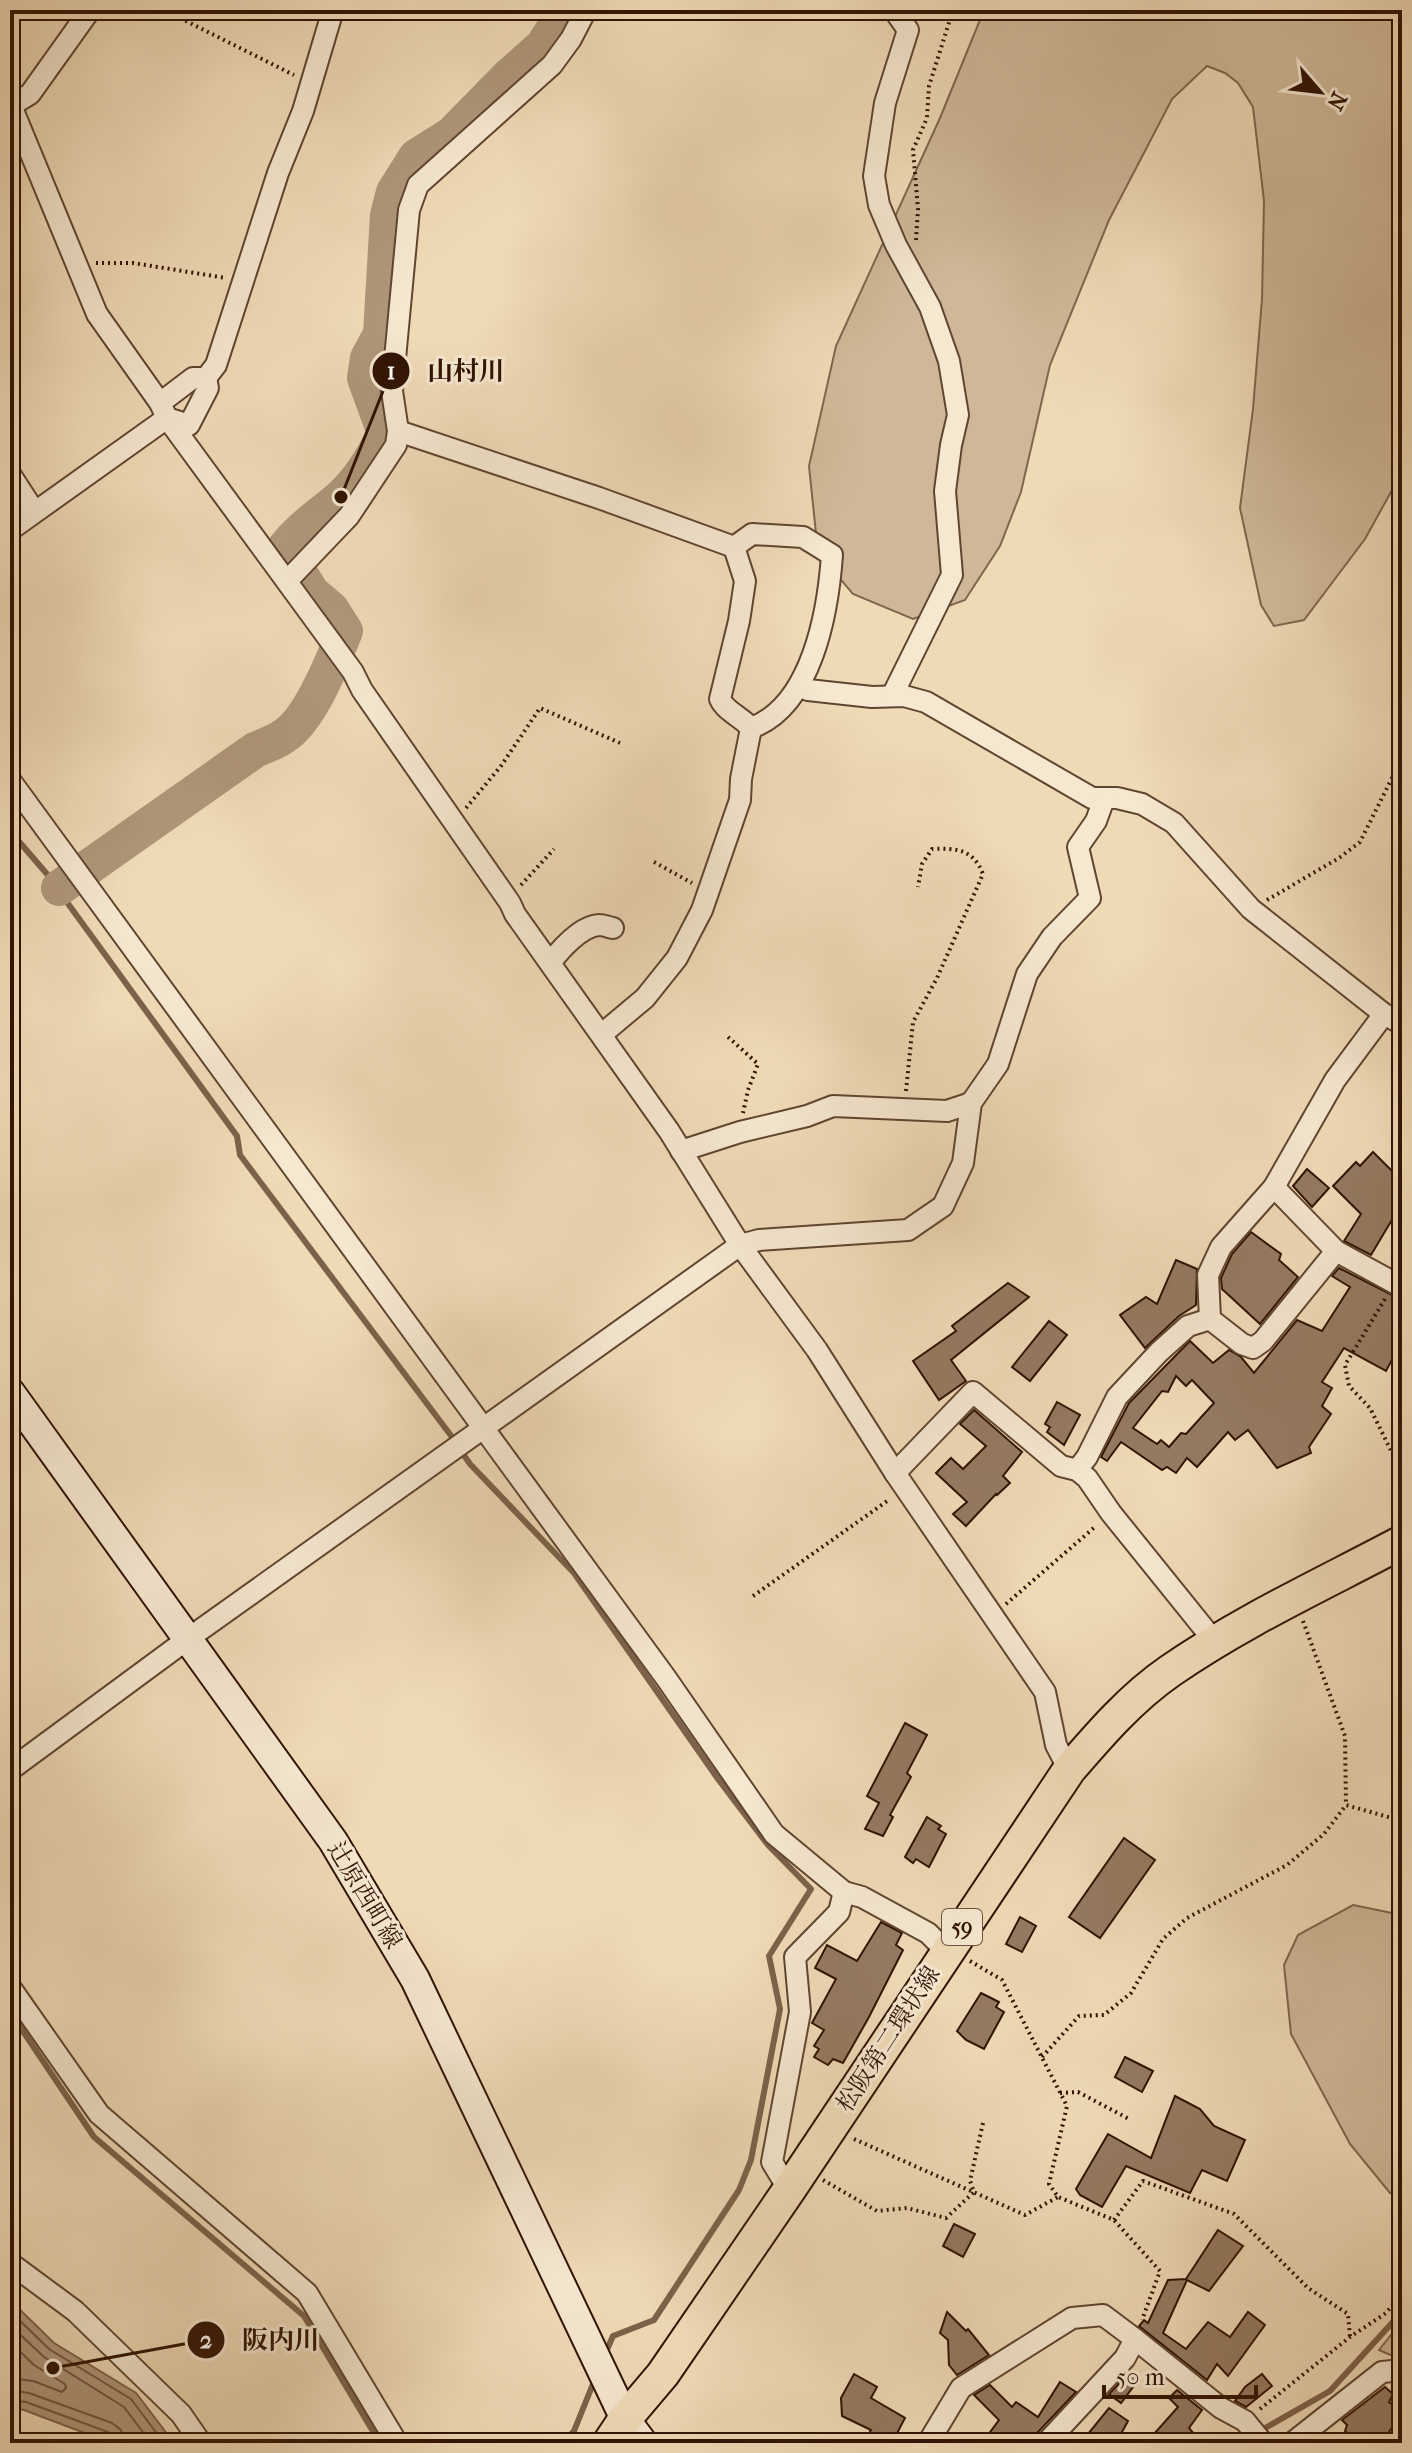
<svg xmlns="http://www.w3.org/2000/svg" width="1412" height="2453" font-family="'IM FELL French Canon','Noto Serif JP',serif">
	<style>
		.green { fill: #cfb898; stroke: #80664e; stroke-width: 2 }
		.water { fill: #ae9679; stroke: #7c624a; stroke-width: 2 }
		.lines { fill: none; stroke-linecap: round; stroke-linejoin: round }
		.shore { stroke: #70543e; stroke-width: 2 }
		.stream { stroke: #7c624a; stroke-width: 6 }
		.river { stroke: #ae9679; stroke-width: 36 }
		.building { fill: #947a61; stroke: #311304; stroke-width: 2; fill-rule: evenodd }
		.minor-casing { stroke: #604530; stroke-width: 24 }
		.secondary-casing { stroke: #311304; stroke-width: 32 }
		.primary-casing { stroke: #311304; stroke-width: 36 }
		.path { stroke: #311304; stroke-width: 4; stroke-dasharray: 2 4; stroke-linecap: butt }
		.minor { stroke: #f5e7d0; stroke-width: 20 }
		.secondary { stroke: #f5e7d0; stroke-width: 28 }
		.primary { stroke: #efdab6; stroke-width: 32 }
		.labels { text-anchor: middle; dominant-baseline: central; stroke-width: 6; stroke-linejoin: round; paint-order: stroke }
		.shield { fill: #f5e7d0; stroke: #6c5341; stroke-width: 2 }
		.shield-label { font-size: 22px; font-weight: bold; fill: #311304 }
		.street-label { font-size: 24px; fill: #311304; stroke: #f5e7d0 }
		.leader { fill: none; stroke: #311304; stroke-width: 3 }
		.callout-dot { fill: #311304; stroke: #f5e7d0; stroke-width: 3 }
		.mark-label { font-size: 24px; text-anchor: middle; font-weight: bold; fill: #fff }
		.callout-label { font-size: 26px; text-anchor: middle; font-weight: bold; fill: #311304; stroke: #f5e7d0; stroke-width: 6; stroke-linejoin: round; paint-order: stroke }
	</style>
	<rect width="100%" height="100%" fill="#efdab6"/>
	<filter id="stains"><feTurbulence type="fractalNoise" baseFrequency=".0025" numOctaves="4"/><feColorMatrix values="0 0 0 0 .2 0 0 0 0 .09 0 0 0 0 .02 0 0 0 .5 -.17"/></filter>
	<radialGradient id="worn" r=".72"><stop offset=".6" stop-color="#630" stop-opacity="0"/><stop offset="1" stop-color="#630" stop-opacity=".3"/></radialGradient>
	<g class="green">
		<polygon points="984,10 1402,10 1402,472 1365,539 1304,620 1274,626 1261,605 1240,508 1253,409 1262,299 1264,201 1253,107 1238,83 1225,73 1207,66 1172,99 1109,220 1050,365 1021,492 1000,546 965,600 913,619 853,594 818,553 809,466 836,346 940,118"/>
		<polygon points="1353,1905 1402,1915 1402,2193 1390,2193 1350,2144 1291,2034 1284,1965 1298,1935"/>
		<polygon points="1402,2321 1402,2360 1379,2350"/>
	</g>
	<polygon class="water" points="10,2300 54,2343 136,2393 174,2443 111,2443 24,2410 10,2407"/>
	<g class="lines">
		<g class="shore">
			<polyline points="10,2311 49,2349 131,2399 164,2443"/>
			<polyline points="10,2325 44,2357 124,2407 151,2443"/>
			<polyline points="10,2342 34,2365 65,2384 66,2388 62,2392 33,2381 10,2378"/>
			<polyline points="10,2390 29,2393 112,2423 121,2430 124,2443"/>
			<polyline points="10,2400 26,2402 108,2432 113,2436 114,2443"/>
		</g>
		<g class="stream">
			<polyline points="10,831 59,888 69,905 237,1136 240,1155 455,1441"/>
			<polyline points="461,1451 470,1464 574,1573 718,1779 768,1845 811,1889 769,1956 780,2009 751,2160 739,2190 654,2320 613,2336 605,2354"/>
			<polyline points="10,2012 94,2137 304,2316 380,2443"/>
			<polyline points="563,2443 574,2431 595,2379"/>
			<polyline points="1239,2443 1330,2391 1402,2312"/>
		</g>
		<path class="river" d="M59,888l196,-138c9,-4 21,-8 29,-14 26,-16 50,-77 61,-105l-14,-22 -19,-16 -28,-44c16,-21 35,-33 55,-50 20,-18 35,-42 46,-66l-20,-55 3,-20 13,-24 7,-119 6,-23 22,-35 35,-22 56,-57 36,-32 23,-36"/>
	</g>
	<g class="building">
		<polygon points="1373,1152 1402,1181 1402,1203 1371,1255 1344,1241 1361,1214 1333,1186 1356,1162 1360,1166"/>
		<polygon points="1307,1169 1329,1188 1312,1207 1293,1186"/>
		<polygon points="1251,1232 1281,1254 1279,1260 1298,1277 1260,1324 1222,1289 1221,1278 1232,1254"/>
		<polygon points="1176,1260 1197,1269 1196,1305 1179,1316 1145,1348 1120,1315 1146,1297 1157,1304"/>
		<path d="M1339,1268l63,32v41l-16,30 -42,-23 -22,34 10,6 -10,18 9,8 -22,33 2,6 -34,15 -29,-38 -13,10 -7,-8 -31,35 -10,-9 -11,15 -9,-6 -5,3 -41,-28 -14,19 -6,-4 28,-54 61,-62 23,22 16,-13 12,7 13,16 43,-53 25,11 28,-44 -18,-11zM1176,1376l10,10 6,-6 22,23 -28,31 -5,-1 -12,14 -8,-7 -4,4 -24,-16 29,-37 6,1z"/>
		<polygon points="1008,1283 1029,1297 951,1360 966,1381 939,1400 913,1361 956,1331 952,1326"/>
		<polygon points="1049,1321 1067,1335 1030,1381 1012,1367"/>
		<polygon points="1057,1402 1080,1415 1064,1445 1047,1432 1050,1427 1045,1424"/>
		<polygon points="974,1410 1022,1452 1003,1476 1010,1483 997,1495 996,1494 966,1526 953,1514 967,1502 936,1473 951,1458 963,1469 986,1446 960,1424"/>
		<polygon points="905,1723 927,1735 907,1773 911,1777 890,1815 893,1817 883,1836 865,1829 879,1803 867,1796"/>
		<polygon points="927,1817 941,1826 938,1829 946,1834 929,1867 916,1859 913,1863 905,1857"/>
		<polygon points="1124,1838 1155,1860 1100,1938 1069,1917"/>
		<polygon points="1020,1917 1036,1926 1022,1952 1006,1944"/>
		<polygon points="881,1922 902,1933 896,1945 903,1950 869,2017 843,2063 833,2059 828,2065 814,2057 819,2049 814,2046 824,2030 812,2023 836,1979 815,1968 827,1945 857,1961"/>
		<polygon points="981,1993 999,2002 996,2007 1004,2012 984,2049 966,2040 957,2031"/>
		<polygon points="1125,2057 1153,2071 1142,2092 1115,2077"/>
		<polygon points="1175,2096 1200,2109 1214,2126 1245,2140 1227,2181 1202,2170 1190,2193 1126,2166 1102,2207 1080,2195 1076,2189 1108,2134 1151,2158"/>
		<polygon points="954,2224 975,2234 963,2257 943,2246"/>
		<polygon points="1218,2230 1243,2246 1209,2291 1187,2280 1163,2333 1186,2349 1208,2322 1230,2337 1248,2312 1265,2325 1228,2376 1217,2364 1207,2380 1139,2326 1144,2320 1148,2323 1168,2280 1186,2279"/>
		<polygon points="947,2312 966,2331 968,2329 989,2355 957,2375 949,2365 948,2340 940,2333"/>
		<polygon points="1129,2373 1139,2379 1121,2403 1109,2394"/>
		<polygon points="854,2374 877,2387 871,2398 905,2418 892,2443 863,2443 871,2430 842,2416 841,2398"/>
		<polygon points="1262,2374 1272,2386 1246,2407 1235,2401 1245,2387"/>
		<polygon points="1060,2382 1076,2392 1036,2434 1032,2443 1021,2443 1024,2438 1018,2434 1012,2443 982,2443 999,2420 974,2395 990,2385 1012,2407 1016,2402 1038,2417"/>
		<polygon points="1385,2387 1393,2394 1389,2402 1402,2413 1389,2432 1402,2443 1359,2443 1345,2431 1347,2425 1342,2420"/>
		<polygon points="1177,2390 1202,2410 1189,2428 1194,2434 1186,2443 1146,2443 1178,2407 1169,2398"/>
		<polygon points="1109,2408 1128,2421 1116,2443 1096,2443 1088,2434"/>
	</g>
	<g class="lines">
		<g class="minor-casing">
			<g id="minor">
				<polyline points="10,103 97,314 160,403 167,418 353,672 362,690 510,903 515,914 669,1131 740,1245 817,1350 895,1473 1045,1692 1056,1745 1069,1770"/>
				<polyline points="12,105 30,94 90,10"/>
				<polyline points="160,403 193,378 206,378 216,365 278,173 303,111 333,10"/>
				<polyline points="167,418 189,425 208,388 206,378"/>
				<polyline points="398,431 599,498 734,547"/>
				<polyline points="10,474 34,511"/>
				<polyline points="10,530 167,418"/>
				<path d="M734,547l18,-13 51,3 29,18c-4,57 -20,151 -81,173"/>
				<path d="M734,547l11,34 -6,40 -19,78c5,12 23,19 31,29"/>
				<polyline points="287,581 349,516 396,445 398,431 392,391 409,210 418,185 552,65 571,39 586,10"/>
				<polyline points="800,686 808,690 872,697 904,696 926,702 1092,798 1117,798 1142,804 1174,823 1251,909 1384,1014 1402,1024"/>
				<polyline points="892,696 952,575 945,491 951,445 958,415 949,361 930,307 896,245 879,205 874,176 885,103 908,30 894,10"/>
				<polyline points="10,780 666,1678 774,1834 844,1892 862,1897 928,1933 946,1951"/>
				<path d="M550,963c10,-13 31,-37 49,-38 5,0 9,2 14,3"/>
				<polyline points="602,1034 645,998 677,958 702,910 740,800 741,779 751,728"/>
				<polyline points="681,1151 740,1132 807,1116 833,1106 947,1111 971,1103"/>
				<polyline points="1274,1187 1336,1251 1402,1287"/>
				<polyline points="1336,1251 1263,1341 1253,1348 1242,1344 1210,1319 1208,1275 1221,1247 1274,1187 1335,1080 1384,1014"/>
				<polyline points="1077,1470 1087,1457 1117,1397 1159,1352 1188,1326 1210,1319"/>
				<polyline points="895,1473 973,1392 1061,1466 1077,1470 1087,1478 1111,1513 1215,1642"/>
				<polyline points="10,1770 189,1638 740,1245 759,1240 908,1230 943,1206 963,1163 971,1103 998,1064 1027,974 1052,937 1090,898 1078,847 1096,821 1104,799"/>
				<polyline points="10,1987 99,2114 307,2293 397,2443"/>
				<polyline points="789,2190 772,2162 800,2012 795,1957 839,1912 844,1892"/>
				<polyline points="10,2263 75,2311 181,2414 201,2443"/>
				<polyline points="928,2443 961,2388 1072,2318 1103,2315 1135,2339"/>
				<polyline points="1046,2443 1125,2358 1135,2339 1221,2408 1245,2421 1263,2443"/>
				<polyline points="1292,2443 1382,2372 1402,2370"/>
			</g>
		</g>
		<g class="secondary-casing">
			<polyline id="secondary" points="10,1392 333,1841 415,1979 625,2419 643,2443"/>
		</g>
		<g class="primary-casing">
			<path id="primary" d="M609,2443l16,-24 38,-45 126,-184 280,-420c31,-36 62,-72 101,-99 72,-50 155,-88 232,-129"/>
		</g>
		<g class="path">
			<polyline points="164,10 294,75"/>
			<polyline points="916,240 918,209 913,150 927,118 929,86 953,10"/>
			<polyline points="96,263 133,263 226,278"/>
			<polyline points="466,808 501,766 540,708 620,743"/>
			<polyline points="654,862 692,883"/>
			<polyline points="521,885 554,849"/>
			<polyline points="1267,900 1339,858 1360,842 1402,758"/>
			<polyline points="728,1037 758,1064 748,1090 743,1113"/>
			<path d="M906,1091l7,-69 24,-44 46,-104c-10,-25 -26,-26 -51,-25l-10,15 -4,23"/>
			<polyline points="1385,1299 1345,1365 1349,1386 1370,1408 1402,1473"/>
			<polyline points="753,1596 890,1499"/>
			<polyline points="1006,1604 1096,1526"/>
			<polyline points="1303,1621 1345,1736 1346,1805 1402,1821"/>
			<polyline points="970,1961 1002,1980 1067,2106 1049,2184 1058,2197 1114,2220 1160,2271 1142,2320"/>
			<polyline points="1042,2057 1079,2016 1104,2015 1131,1993 1163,1939 1187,1918 1287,1865 1324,1834 1346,1805"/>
			<polyline points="1060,2093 1078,2092 1131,2120"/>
			<polyline points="854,2139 1025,2215 1058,2197"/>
			<polyline points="823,2180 877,2211 907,2208 946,2218 974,2192 970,2181 983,2123"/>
			<polyline points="1114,2220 1143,2181 1234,2214 1308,2288 1348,2314 1350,2337"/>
			<polyline points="1260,2409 1350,2337 1386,2313 1402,2293"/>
		</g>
		<use href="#minor" class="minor"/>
		<use href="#secondary" class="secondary"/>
		<use href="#primary" class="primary"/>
	</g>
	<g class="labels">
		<rect class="shield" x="942" y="1909" width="40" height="36" rx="6"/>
		<g class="shield-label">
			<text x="962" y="1927">59</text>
		</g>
		<g class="street-label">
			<text transform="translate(365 1895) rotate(59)">辻原西町線</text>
			<text transform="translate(888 2039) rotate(-57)">松阪第二環状線</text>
		</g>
	</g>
	<path class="leader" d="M341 497L391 371M53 2368L206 2340"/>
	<g class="callout-dot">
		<circle cx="341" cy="497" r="8"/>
		<circle cx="53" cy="2368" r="8"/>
		<circle cx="391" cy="371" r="20"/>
		<circle cx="206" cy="2340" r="20"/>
	</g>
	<g class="mark-label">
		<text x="391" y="379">1</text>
		<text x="206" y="2348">2</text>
	</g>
	<g class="callout-label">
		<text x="466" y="380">山村川</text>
		<text x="281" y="2349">阪内川</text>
	</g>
	<rect width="1412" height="2453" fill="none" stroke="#efdab6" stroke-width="40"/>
	<rect x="12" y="12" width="1388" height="2429" fill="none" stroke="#311304" stroke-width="4"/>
	<rect x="20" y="20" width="1372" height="2413" fill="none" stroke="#311304" stroke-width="2"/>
	<g transform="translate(1320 92) rotate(118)" stroke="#f5e7d0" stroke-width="6" paint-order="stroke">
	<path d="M0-6L14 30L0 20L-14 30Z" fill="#311304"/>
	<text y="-12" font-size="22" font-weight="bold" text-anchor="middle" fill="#311304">N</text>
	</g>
	<path d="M1104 2385v12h152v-12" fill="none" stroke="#311304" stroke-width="4"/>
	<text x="1116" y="2385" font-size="24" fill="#311304" stroke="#f5e7d0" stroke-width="6" paint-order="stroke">50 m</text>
	<rect width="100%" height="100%" filter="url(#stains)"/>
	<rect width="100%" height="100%" fill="url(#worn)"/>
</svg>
